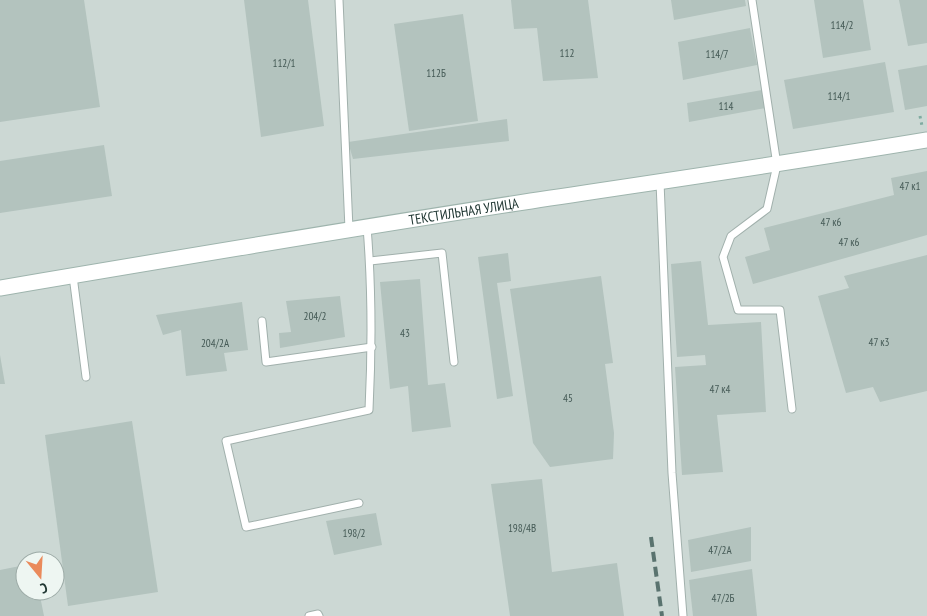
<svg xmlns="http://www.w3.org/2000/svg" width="927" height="616" font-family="'PT Sans Narrow',sans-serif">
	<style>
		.built { fill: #ccd8d4; fill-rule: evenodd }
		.building { fill: #b3c3be }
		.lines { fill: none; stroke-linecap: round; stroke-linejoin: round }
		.lane-casing { stroke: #a1b0ac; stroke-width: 9 }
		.secondary-casing { stroke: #9eb4ad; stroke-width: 17 }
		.path { stroke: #80aba1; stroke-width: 3; stroke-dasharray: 2.5 4; stroke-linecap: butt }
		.lane { stroke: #fff; stroke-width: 7 }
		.secondary { stroke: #fff; stroke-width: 15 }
		.rail { stroke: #5a736f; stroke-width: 4; stroke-dasharray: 10 5; stroke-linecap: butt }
		.labels { text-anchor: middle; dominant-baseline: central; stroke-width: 4.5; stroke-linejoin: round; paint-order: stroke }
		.number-label { font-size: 11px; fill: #455a56 }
		.street-label { font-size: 14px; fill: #203733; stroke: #eef6f2 }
	</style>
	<rect width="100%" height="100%" fill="#dee9e5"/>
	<path class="built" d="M0,0h927v616h-927zM25,561h30v30h-30z"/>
	<g class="building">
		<polygon points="0,0 84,0 100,107 0,122"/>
		<polygon points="244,0 308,0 324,126 261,137"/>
		<polygon points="511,0 588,0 598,78 543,81 537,28 514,29"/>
		<polygon points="671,0 745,0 746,6 674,20"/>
		<polygon points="814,0 863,0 871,50 823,58"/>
		<polygon points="899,0 927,0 927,43 908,46"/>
		<polygon points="463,14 478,121 409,131 394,24"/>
		<polygon points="750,28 757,65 683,80 678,42"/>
		<polygon points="885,62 894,112 793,129 784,80"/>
		<polygon points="927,65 927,106 905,110 898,70"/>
		<polygon points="762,90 766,108 689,122 687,103"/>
		<polygon points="507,119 509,141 353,159 348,142"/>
		<polygon points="104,145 112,196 0,213 0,161"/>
		<polygon points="927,171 927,235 753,284 745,257 770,250 764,228 894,195 891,178"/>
		<polygon points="508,253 511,281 497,283 513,396 497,399 478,257"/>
		<polygon points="927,255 927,391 880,402 873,387 846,393 818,296 849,288 844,276"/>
		<polygon points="701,261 708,325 761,322 766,412 717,415 723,472 682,475 675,367 706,365 705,355 677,357 671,264"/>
		<polygon points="601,276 613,363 605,364 614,433 613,459 550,467 533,443 510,289"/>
		<polygon points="420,279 428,385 445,383 451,427 412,432 408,386 390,389 380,282"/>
		<polygon points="340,296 345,337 280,348 279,333 291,332 286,301"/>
		<polygon points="242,302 248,350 224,353 227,371 186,376 181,330 163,335 156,315"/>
		<polygon points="0,355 5,384 0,384"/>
		<polygon points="132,421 158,592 68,606 45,435"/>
		<polygon points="542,479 552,572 617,563 624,616 510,616 491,484"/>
		<polygon points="376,513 382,545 334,555 326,521"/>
		<polygon points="751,527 751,561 691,572 688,540"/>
		<polygon points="25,565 25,591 39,591 44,616 0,616 0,570"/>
		<polygon points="752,569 757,616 693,616 689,580"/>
	</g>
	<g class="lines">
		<g class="lane-casing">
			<g id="lane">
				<polyline points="339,0 349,229"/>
				<polyline points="752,0 777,165 767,209 731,236 723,257 738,310 780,310 792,409"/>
				<polyline points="660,182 672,473 683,616"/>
				<polyline points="370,261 442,253 454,362"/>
				<polyline points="73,276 86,377"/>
				<polyline points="262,321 266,362 372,347"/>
				<path d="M359,503l-113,24 -20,-86 143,-31c3,-61 3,-122 -2,-183"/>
				<polyline points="309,616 318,614 319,616"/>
			</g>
		</g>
		<g class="secondary-casing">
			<g id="secondary">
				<path id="s1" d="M0,288c177,-30 354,-60 531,-87 132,-20 264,-39 396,-61"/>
			</g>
		</g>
		<polyline class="path" points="920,116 922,126"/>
		<use href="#lane" class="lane"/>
		<use href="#secondary" class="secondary"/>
		<polyline class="rail" points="651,537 662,616"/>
	</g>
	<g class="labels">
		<g class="number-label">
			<text x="842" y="25">114/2</text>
			<text x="567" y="53">112</text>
			<text x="717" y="54">114/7</text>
			<text x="284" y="63">112/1</text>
			<text x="436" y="73">112Б</text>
			<text x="839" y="96">114/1</text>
			<text x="726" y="106">114</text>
			<text x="910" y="186">47 к1</text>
			<text x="831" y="222">47 к6</text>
			<text x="849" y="242">47 к6</text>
			<text x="315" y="316">204/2</text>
			<text x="405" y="333">43</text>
			<text x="879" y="342">47 к3</text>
			<text x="215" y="343">204/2А</text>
			<text x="720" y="389">47 к4</text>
			<text x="568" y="398">45</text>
			<text x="522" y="528">198/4В</text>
			<text x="354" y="533">198/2</text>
			<text x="720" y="550">47/2А</text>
			<text x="723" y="598">47/2Б</text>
		</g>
		<g class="street-label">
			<text stroke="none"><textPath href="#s1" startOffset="470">ТЕКСТИЛЬНАЯ УЛИЦА</textPath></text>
		</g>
	</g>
	<g transform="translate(40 576) rotate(162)"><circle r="24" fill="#eef6f2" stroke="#9caaa6"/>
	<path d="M0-4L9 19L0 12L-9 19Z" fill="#ea8a5b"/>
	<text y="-8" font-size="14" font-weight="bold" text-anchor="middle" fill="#203733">С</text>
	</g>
</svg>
